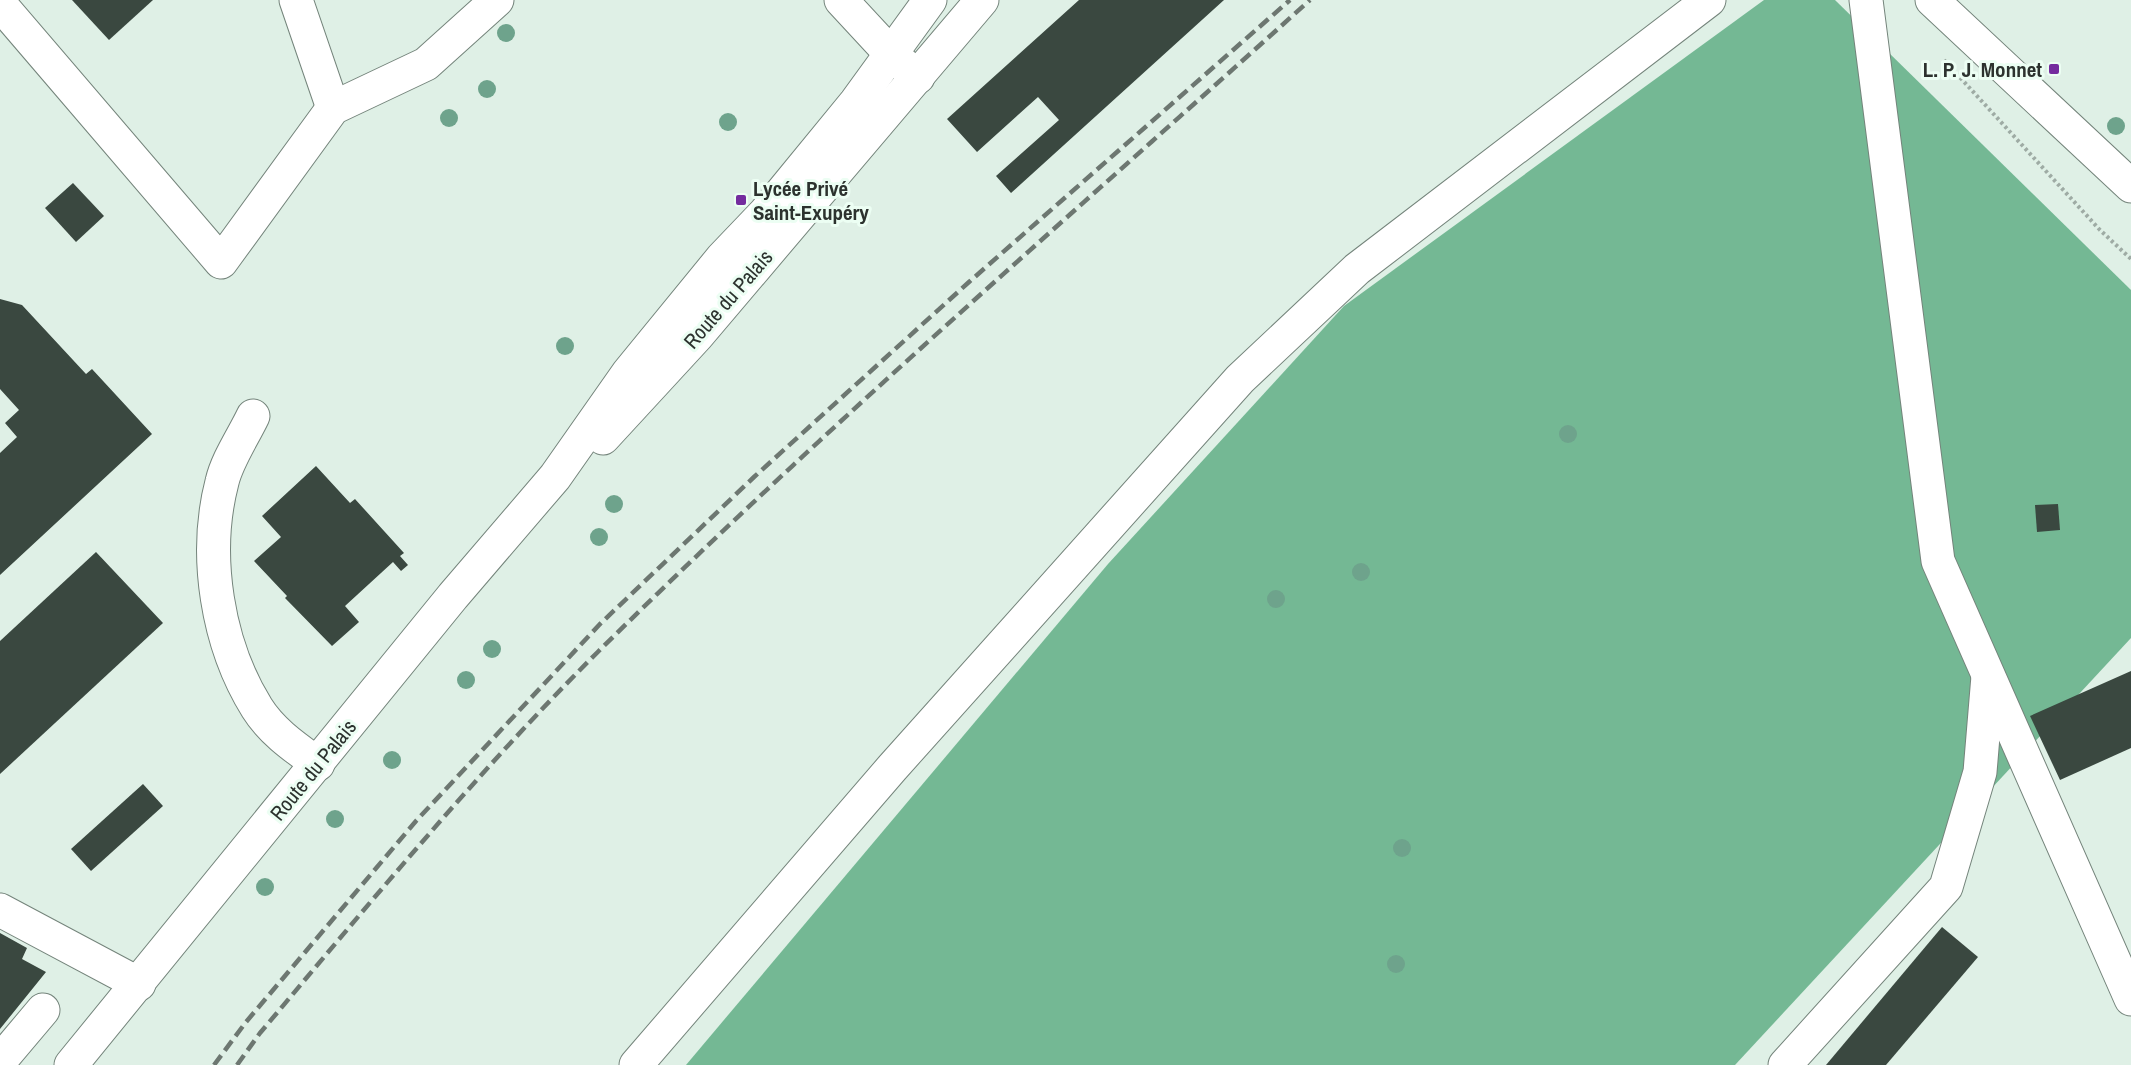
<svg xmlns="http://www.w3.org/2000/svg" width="2131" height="1065" font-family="'Archivo Narrow',sans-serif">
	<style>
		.forest { fill: #74b894 }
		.building { fill: #3a4840 }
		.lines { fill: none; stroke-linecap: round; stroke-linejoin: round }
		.minor-casing { stroke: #74847b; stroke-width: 35 }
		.major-casing { stroke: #74847b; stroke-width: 35 }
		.path { stroke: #9eaba4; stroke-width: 4; stroke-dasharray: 3 3; stroke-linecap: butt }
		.minor { stroke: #fff; stroke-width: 33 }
		.major { stroke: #fff; stroke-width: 33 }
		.rail { stroke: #6d7771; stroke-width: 4.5; stroke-dasharray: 12 6; stroke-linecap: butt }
		.tree { fill: #6ea38c }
		.poi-dot { fill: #742b9e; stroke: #ecfef3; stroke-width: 2 }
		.labels { text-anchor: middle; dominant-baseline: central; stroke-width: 6; stroke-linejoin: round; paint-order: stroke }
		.poi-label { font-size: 21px; font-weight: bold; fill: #2c322e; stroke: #ecfef3; text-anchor: end }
		.street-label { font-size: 21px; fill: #2c322e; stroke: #ecfef3 }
	</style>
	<rect width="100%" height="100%" fill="#dff0e6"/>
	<polygon class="forest" points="1764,0 1835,0 2131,290 2131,638 1735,1065 686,1065 1108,564 1344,306"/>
	<g class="building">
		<polygon points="72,0 153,0 109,40"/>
		<polygon points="1079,0 1224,0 1011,193 996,176 1059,120 1038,97 977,152 947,119"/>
		<polygon points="73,183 104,216 76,242 45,208"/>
		<polygon points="0,299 22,305 86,374 92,369 152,434 0,575 0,453 17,437 5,423 19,410 0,389"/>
		<polygon points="316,466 350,503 355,499 404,553 400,556 408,565 401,571 393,562 345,606 359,622 332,646 285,598 287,596 254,561 281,537 262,516"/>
		<polygon points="2058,504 2060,530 2037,532 2035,505"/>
		<polygon points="96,552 163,623 0,774 0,641"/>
		<polygon points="2131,671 2131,748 2060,780 2030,716"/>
		<polygon points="143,784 163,806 91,871 71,849"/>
		<polygon points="1942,927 1978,957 1886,1065 1826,1065"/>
		<polygon points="0,933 27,948 22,959 46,972 0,1029"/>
	</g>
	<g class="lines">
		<g class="minor-casing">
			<g id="minor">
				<polyline points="296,0 333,108"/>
				<polyline points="841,0 891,54 918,77"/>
				<polyline points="1866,0 1938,561 2131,999"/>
				<polyline points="0,4 221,262 333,108 426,64 497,0"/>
				<path d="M253,416c-10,21 -26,44 -31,66 -19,73 -5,162 35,226 15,24 39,40 61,56"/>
				<polyline points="0,910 139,984"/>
				<polyline points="0,1061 43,1010"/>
				<polyline points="636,1065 892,768 1240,379 1357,269 1709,0"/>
				<polyline points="1785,1065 1946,887 1980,772 1988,676"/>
			</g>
		</g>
		<g class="major-casing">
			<g id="major">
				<polyline points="1932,0 2131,186"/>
				<polyline points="603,438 697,336 982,0"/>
				<polyline points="71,1065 453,596 555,477 628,373 722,258 765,213 856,102 930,0"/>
			</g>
		</g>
		<polyline class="path" points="1944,60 2100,230 2131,259"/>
		<use href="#minor" class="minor"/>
		<use href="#major" class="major"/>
		<g class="rail">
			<polyline points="214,1065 246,1022 416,821 600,624 754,477 969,282 1290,0"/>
			<path d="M237,1065l23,-32c115,-136 228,-274 355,-398 224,-220 462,-425 695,-635"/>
		</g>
	</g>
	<g class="tree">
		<circle cx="506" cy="33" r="9"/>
		<circle cx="487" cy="89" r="9"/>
		<circle cx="449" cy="118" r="9"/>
		<circle cx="728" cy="122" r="9"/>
		<circle cx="2116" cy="126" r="9"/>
		<circle cx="565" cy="346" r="9"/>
		<circle cx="1568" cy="434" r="9"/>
		<circle cx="614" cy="504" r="9"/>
		<circle cx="599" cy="537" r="9"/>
		<circle cx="1361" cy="572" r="9"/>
		<circle cx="1276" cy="599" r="9"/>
		<circle cx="492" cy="649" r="9"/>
		<circle cx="466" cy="680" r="9"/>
		<circle cx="392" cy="760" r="9"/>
		<circle cx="335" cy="819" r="9"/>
		<circle cx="1402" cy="848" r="9"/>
		<circle cx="265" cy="887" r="9"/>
		<circle cx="1396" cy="964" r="9"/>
	</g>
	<g class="poi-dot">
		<rect x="2048" y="63" width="12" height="12" rx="3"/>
		<rect x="735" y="194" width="12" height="12" rx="3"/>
	</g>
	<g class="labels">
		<g class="poi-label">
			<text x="2042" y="69">L. P. J. Monnet</text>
			<text x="753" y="188" text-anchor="start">Lycée Privé<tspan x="753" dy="24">Saint-Exupéry</tspan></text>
		</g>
		<g class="street-label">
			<text transform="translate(728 299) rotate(-49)">Route du Palais</text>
			<text transform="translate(313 770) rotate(-51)">Route du Palais</text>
		</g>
	</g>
</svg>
